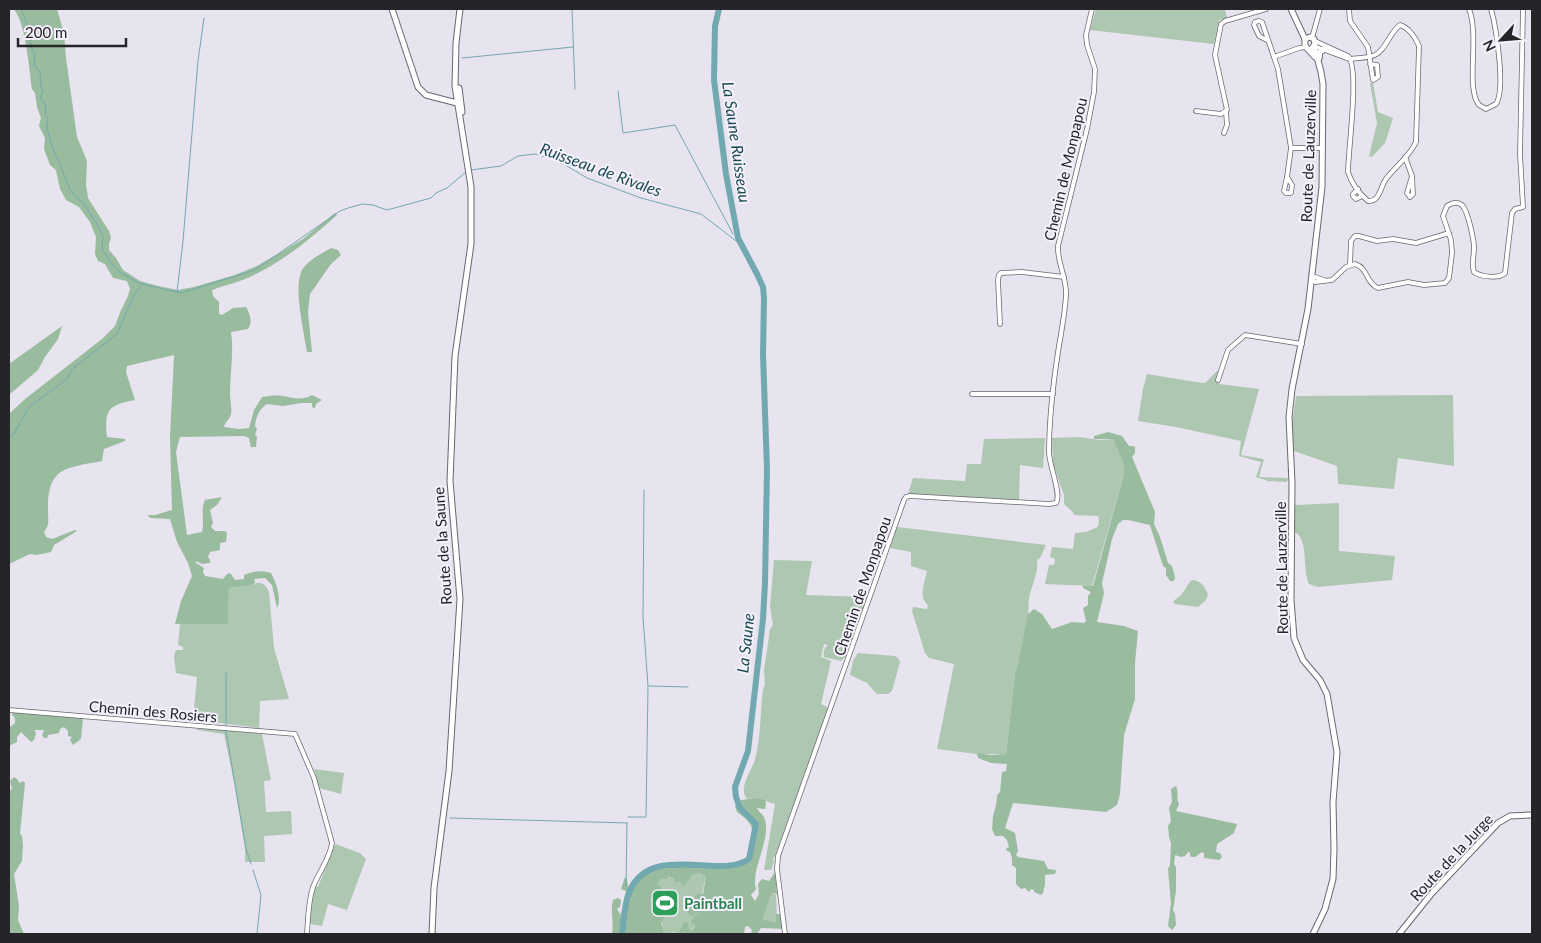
<svg xmlns="http://www.w3.org/2000/svg" width="1541" height="943" font-family="Lato,sans-serif">
	<style>
		.green { fill: #adc7b0 }
		.forest { fill: #99bc9e }
		.lines { fill: none; stroke-linecap: round; stroke-linejoin: round }
		.stream { stroke: #72a8b0; stroke-width: 1 }
		.river { stroke: #72a8b0; stroke-width: 6 }
		.minor-casing { stroke: #6a6771; stroke-width: 5.5 }
		.tertiary-casing { stroke: #6a6771; stroke-width: 7 }
		.minor { stroke: #fff; stroke-width: 4 }
		.tertiary { stroke: #fff; stroke-width: 5 }
		.labels { text-anchor: middle; dominant-baseline: central; stroke-width: 4; stroke-linejoin: round; paint-order: stroke }
		.street-label { font-size: 15px; fill: #252428; stroke: #f4f0fc }
		.leisure-label { font-size: 15px; font-weight: bold; fill: #27864d; stroke: #f4f0fc; text-anchor: start }
		.water-label { font-size: 16px; font-style: italic; fill: #1a4a51; stroke: #f4f0fc }
	</style>
	<rect width="100%" height="100%" fill="#e7e3ef"/>
	<g class="green">
		<polygon points="1096,9 1225,9 1227,18 1219,20 1214,44 1090,30"/>
		<polygon points="1370,83 1373,83 1378,112 1393,118 1385,143 1372,157 1369,156 1377,123"/>
		<polygon points="1217,371 1223,373 1219,384 1259,389 1241,455 1264,459 1259,477 1288,478 1287,482 1268,481 1256,477 1261,462 1239,456 1241,441 1176,427 1138,421 1143,389 1147,374 1202,383 1205,383"/>
		<polygon points="1453,395 1454,466 1398,458 1394,489 1338,484 1337,466 1294,451 1292,424 1296,396"/>
		<polygon points="1079,437 1099,440 1113,439 1123,463 1124,474 1092,586 1045,584 1049,565 1054,565 1055,559 1050,557 1052,547 1073,549 1075,533 1086,532 1098,527 1099,521 1098,516 1074,515 1073,512 1064,504 1064,495 1053,464 1052,438"/>
		<polygon points="1045,438 1043,468 1020,465 1019,500 908,494 913,478 965,481 967,464 981,464 984,439"/>
		<path d="M1339,503v48l56,5 -3,24 -74,7 -9,-3c-7,-15 0,-44 -14,-52v-27z"/>
		<path d="M897,527l149,18 -6,13 -3,2c2,13 -6,26 -8,39 -1,5 0,10 -1,16 -2,18 -6,41 -13,58l-9,81h-29l-40,-5 17,-85 -25,-6 -4,-5 -13,-42 1,-4 14,2 1,-4c-10,-8 -3,-24 -1,-34l-16,-5v-14l-21,-4z"/>
		<path d="M774,560l38,1 -6,34 62,2 -20,54 -4,-1 2,6 -5,5 -17,-4c-1,-5 0,-9 4,-12l-4,-1 -3,13 10,4 -10,43 6,3v4l-51,142 -3,6 1,3 -3,8h-7l11,-66 -18,-6 -10,1c-9,-11 4,-27 8,-39 6,-23 5,-47 8,-70l2,-6 -1,-14 6,-40 3,-6 -3,-17z"/>
		<path d="M1192,580c10,1 12,6 16,14l-2,6 -8,7 -23,-3 -2,-2c3,-4 7,-5 9,-8 4,-5 5,-10 10,-14z"/>
		<path d="M257,583c7,-1 9,4 12,9l5,56 15,51 -29,2 -1,27 -47,-6 -8,-2h-11l4,-43 -21,-4 -2,-17 2,-6h7v-3l-5,-2 2,-21h48l1,-36 23,-3z"/>
		<polygon points="858,653 895,656 898,658 900,662 892,691 888,694 877,694 867,683 850,675 853,661"/>
		<polygon points="198,727 262,734 271,780 264,781 266,812 291,811 292,834 264,836 265,862 245,862 245,848 234,782 224,734 197,730"/>
		<polygon points="314,769 344,773 341,794 319,788"/>
		<polygon points="335,844 360,853 366,859 347,910 328,904 322,926 310,924 312,897 314,896 312,895 315,886 318,887"/>
		<path d="M699,873l7,3 -8,36 3,2 -7,13 -4,4 -3,-4 -6,2 -3,5h-6l4,-2 -13,2 1,-4 -6,-21 2,-6 -3,-21 4,-4c11,-2 19,4 30,1l2,-4z"/>
		<polygon points="773,893 776,895 777,924 768,921 761,922 771,895"/>
	</g>
	<g class="forest">
		<path d="M14,9h43l7,24 2,25 11,79 10,24 -1,23 2,14 21,33 2,7 -2,6v6l7,8 7,12 17,11 18,5 20,4 16,-3 41,-12 22,-9 46,-27 32,-26 2,2c-26,23 -53,46 -85,61 -12,6 -27,9 -40,14l1,6 6,6v12l3,1 11,-7 13,-1c4,7 7,15 2,22l-17,3c3,20 -1,42 -1,62 0,7 3,16 0,23 -2,4 -5,5 -6,10l15,2 10,-1 5,-18 8,-13c7,-1 14,-2 21,-1 10,2 19,5 29,-1l10,5 -6,4 -1,4 -3,-1v-4h-11l-18,3 -16,-2c-8,5 -11,13 -12,22l2,3 -2,6 2,2 -1,10h-5l-2,-9 -4,-2 -65,1 -4,15 11,83 15,-3c3,-11 -2,-22 3,-32l17,-3 -5,8 -7,5 3,13 -2,4 4,4h10l2,2 -1,9 -6,1v7l-10,2 -2,5 2,3v3l-8,1 -6,-3v2l8,5 -1,4 2,4 18,3 5,-6 3,1 4,6 9,-1v-4c10,-4 17,-5 27,-2 5,9 11,26 6,35l-5,-23 -7,-7 -11,1 1,4 -3,2 -23,3 -1,36h-53l6,-23 11,-25 -4,-13 -11,-21 -7,-23 -20,-1 -2,-3h7l17,-5 -2,-73 4,-82 -47,11 -1,6 9,28c-27,5 -31,10 -28,37l18,2v2l-21,8 -2,12c-36,7 -55,6 -54,49 0,9 2,15 -4,22l2,5 6,2 23,-9 2,1 -23,14 -3,7 -14,3 -7,-1 -21,10v-150l16,-15 77,-60 13,-13 6,-16 7,-14 2,-7 -3,-8 -14,-3 -8,-14 -7,-3 -3,-7 1,-17 -6,-15 -11,-15 -13,-7 -6,-11 -4,-19 -6,-5 -6,-16 1,-11 -6,-12 2,-8 -4,-11 -2,-14 -3,-4c-3,-21 -6,-65 -18,-80z"/>
		<path d="M331,248l7,2 3,5 -10,9 -21,30 -2,18 4,40h-5c-3,-20 -14,-65 -5,-82 5,-9 20,-17 29,-22z"/>
		<polygon points="62,326 58,339 45,357 38,370 9,395 9,364"/>
		<path d="M1108,432l14,4 7,10h4l2,1v6l-3,4 23,55 -1,12 6,13 8,26 4,3 3,11 -1,4h-4l-4,-6v-7l-3,-2 -13,-41 -22,-5h-5l-5,4 -6,15 -10,44 2,10 -7,29 27,4 14,5 -3,32v36l-11,36 -4,59 -3,11 -11,7 -93,-9 -8,25 10,5 3,18 -2,4 2,2 26,4 4,8 8,1 -1,4 -10,1v9l-2,9 -2,2 -7,-3v-2l-3,-1 -2,3 -4,-4 -4,1 -5,-5v-16l-4,-3v-7l-2,-6 -3,-1 -1,-2 3,-2 -2,-7 -4,-4h-8l-3,-7c1,-4 0,-8 1,-12 2,-9 4,-13 4,-22l3,-3 2,-20 4,-1 1,-7 -16,-1 -13,-5 -1,-5 14,2 15,-1 9,-81 3,-8 10,-51 6,-5 8,5 10,15 20,-7 12,1 2,-2 -3,-13 5,-3v-9l3,-4 -8,-4v-2h10l31,-112 -1,-11 -10,-24h-19v-3z"/>
		<polygon points="13,712 83,718 81,739 73,745 70,740 72,737 68,736 68,731 64,727 60,729 59,733 48,735 47,738 44,738 42,735 44,730 34,730 36,733 34,740 31,742 21,732 17,737 17,742 9,746 10,727 15,723 15,718 12,715"/>
		<polygon points="14,777 17,779 20,783 23,781 25,783 20,834 22,836 23,845 22,861 14,874 19,906 18,920 24,934 9,934 9,791 12,789 10,781"/>
		<path d="M1176,786c3,6 0,12 3,18l-3,7 61,13 -3,9 -17,11 -1,8 4,1 2,4 -3,3 -15,-2v-5l-2,-1 -7,5h-4l-2,-6 -4,5 -4,1 -6,-2 -1,9 2,3v24l-3,19 2,4 1,11 -4,5 -4,-4 3,-23 -3,-34 2,-4 1,-22 -2,-6 -1,-11 3,-5 -2,-13 3,-6 -1,-13z"/>
		<path d="M757,798l8,2 1,4 -1,5 -8,-1c2,5 7,6 8,12 6,20 -15,51 -9,69l-5,6 4,6 4,-7 -1,-10 4,-5 7,2 6,-9 2,22 -4,-1 -2,2 -9,26 2,-1 12,3v-9h6l2,15 -23,-1 -4,6h-6l1,-4 -4,-4 -3,1 -1,7h-59l-1,-2 -2,2h-4l6,-12h3l3,9 4,-3 1,-3 -4,-3 3,-6 6,-2 -2,-2 -7,4 -3,-4 1,-5 4,-1 2,-10 4,-3 4,1 3,-18 -7,-3 -6,2 -4,6h-3l1,3 -5,2 -2,-5 -6,1 1,-3 -6,-2 -3,2 -5,-1 -4,6 5,4 -4,5 3,2 -1,8 1,3 -3,3 2,3 5,-3 1,6 -5,8 3,7 -1,4h-51c2,-12 -2,-24 1,-34l5,-2 3,2 -1,7 -3,2 4,6 5,-24 -5,-2 4,-12 2,2 1,8c9,-12 16,-19 30,-23l77,-1 11,-3c3,-5 4,-10 5,-16 3,-18 1,-21 -14,-32l-2,-6 6,-6z"/>
	</g>
	<g class="lines">
		<g class="stream">
			<polyline points="21,9 27,24 32,50 35,54 34,65 40,72 41,86 43,91 40,98 46,105 45,114 48,118 47,128 52,146 70,189 76,197 84,204 97,224 103,236 102,249 114,267 120,272 135,281 142,284 181,293 255,270 340,211 348,208 362,204 373,205 387,210 431,198 436,193 447,188 466,172"/>
			<polyline points="572,9 575,89"/>
			<polyline points="462,58 573,47"/>
			<polyline points="618,91 623,133 675,125 733,234"/>
			<polyline points="471,170 501,166 518,156 535,154 557,160 587,178 641,198 701,214 744,247"/>
			<polyline points="736,237 738,238"/>
			<polyline points="177,292 183,241 198,61 204,18"/>
			<polyline points="9,436 12,436 15,432 29,407 67,379 71,370 117,334 133,297 142,284"/>
			<polyline points="649,686 688,687"/>
			<polyline points="226,725 226,673"/>
			<polyline points="226,731 246,849 251,864"/>
			<polyline points="628,817 646,817 648,686 643,617 644,490"/>
			<polyline points="450,818 627,823"/>
			<polyline points="253,870 261,895 257,934"/>
			<polyline points="626,886 627,823"/>
			<polyline points="627,889 629,892"/>
		</g>
		<path class="river" d="M622,934c2,-13 2,-29 7,-41 14,-37 55,-28 87,-27 12,0 23,0 33,-7l7,-35 -16,-16 -4,-11 -1,-10 13,-36 15,-132 2,-36 2,-114 -4,-114 1,-57 -1,-11 -6,-13 -19,-36 -12,-64 -12,-94 1,-54 4,-17"/>
		<g class="minor-casing">
			<g id="minor">
				<polyline points="1349,9 1350,21 1368,47 1373,80 1378,77 1377,65 1370,64"/>
				<path d="M1469,9c11,28 -4,78 10,96l7,4 10,-5c10,-15 0,-77 -5,-95"/>
				<polyline points="1312,38 1320,9"/>
				<polyline points="1267,40 1259,36 1254,25 1255,22 1259,21 1262,22 1274,57 1299,48 1306,47"/>
				<path d="M1314,46l35,13h2c8,-1 17,-1 24,-4 10,-4 15,-23 25,-30 8,2 16,13 19,21l-3,96c-6,14 -21,25 -30,37 -6,8 -6,23 -18,22 -9,-7 -17,-19 -20,-29 0,-21 12,-105 0,-116l-33,-15"/>
				<polyline points="1274,57 1278,69 1291,148 1287,177"/>
				<polyline points="1196,111 1221,114 1227,110 1215,55 1221,24 1225,21 1266,9"/>
				<polyline points="1224,133 1227,125 1226,112"/>
				<polyline points="1291,148 1322,148"/>
				<polyline points="1405,157 1412,176 1407,193 1410,197 1413,194 1412,176"/>
				<polygon points="1287,177 1292,185 1291,193 1286,193 1284,191"/>
				<polyline points="1358,189 1353,194 1353,196 1356,199 1362,196"/>
				<polyline points="1350,265 1351,241 1355,236 1359,236 1377,241 1393,239 1416,243 1449,233"/>
				<path d="M1311,279l4,3 17,-2 14,-13 9,-3c13,4 11,19 23,24l30,-6 16,3 21,-2 4,-5 3,-25 -1,-13 -8,-24 4,-10c4,-3 10,-5 15,-1 6,6 12,35 12,43 0,8 -3,17 0,24 7,5 25,7 31,1l7,-60 3,-4 8,-2 -3,-53 3,-145"/>
				<polyline points="1311,279 1315,277 1324,280"/>
				<polyline points="1000,324 998,280 999,275 1001,273 1022,272 1064,277"/>
				<polyline points="1218,380 1228,350 1245,335 1302,344"/>
				<polyline points="972,394 1053,394"/>
				<path d="M9,710l286,24 19,44 18,65c-2,15 -13,29 -19,44 -5,15 -5,32 -6,47"/>
				<path d="M785,934l-8,-65 1,-13 126,-356 2,-3 4,-1 139,8 7,-1c6,-9 -7,-37 -7,-51 0,-33 4,-67 9,-100 3,-19 7,-38 8,-57 1,-17 -9,-32 -8,-49l29,-117 7,-37 1,-23 -8,-24 -1,-10 6,-26"/>
			</g>
		</g>
		<g class="tertiary-casing">
			<g id="tertiary">
				<polyline points="392,9 418,87 426,95 457,103"/>
				<polyline points="1291,9 1305,39"/>
				<polyline points="1305,39 1305,46 1315,57"/>
				<polyline points="1305,39 1310,37 1314,39 1315,44 1312,48"/>
				<polyline points="1319,59 1320,52 1325,49"/>
				<polyline points="459,88 462,112"/>
				<polyline points="432,934 434,888 449,771 460,599 450,481 455,356 471,244 471,187 455,86 456,43 460,9"/>
				<polyline points="1313,934 1325,909 1333,879 1334,849 1333,802 1337,752 1327,694 1320,680 1303,660 1294,638 1291,600 1292,483 1289,417 1292,389 1308,309 1322,187 1323,84 1321,72 1314,46"/>
				<polyline points="1399,934 1432,893 1498,823 1510,816 1532,815"/>
			</g>
		</g>
		<use href="#minor" class="minor"/>
		<use href="#tertiary" class="tertiary"/>
	</g>
	<defs>
		<g id="stadium-square" transform="scale(1.4375)"><rect x="-9" y="-9" width="18" height="18" rx="4" fill="#2e9e5b" stroke="#f4f0fc"/><path d="M0-5a6.5 5 0 1 0 0 10a6.5 5 0 1 0 0-10ZM-3.5-1.8h7v3.6h-7Z" fill="#fff"/></g>
	</defs>
	<g fill-rule="evenodd">
		<use href="#stadium-square" x="665" y="903"/>
	</g>
	<g class="labels">
		<g class="street-label">
			<text transform="translate(1308 156) rotate(-88)">Route de Lauzerville</text>
			<text transform="translate(1065 169) rotate(-77)">Chemin de Monpapou</text>
			<text transform="translate(442 546) rotate(-94)">Route de la Saune</text>
			<text transform="translate(1281 568) rotate(-91)">Route de Lauzerville</text>
			<text transform="translate(862 586) rotate(-71)">Chemin de Monpapou</text>
			<text transform="translate(153 711) rotate(5)">Chemin des Rosiers</text>
			<text transform="translate(1451 857) rotate(-47)">Route de la Jurge</text>
		</g>
		<g class="leisure-label">
			<text x="684" y="903">Paintball</text>
		</g>
		<g class="water-label">
			<text transform="translate(737 142) rotate(82)">La Saune Ruisseau</text>
			<text transform="translate(601 169) rotate(20)">Ruisseau de Rivales</text>
			<text transform="translate(745 643) rotate(-84)">La Saune</text>
		</g>
	</g>
	<rect width="1541" height="943" fill="none" stroke="#252428" stroke-width="20"/>
	<g transform="translate(1501 40) rotate(244)" stroke="#f4f0fc" stroke-width="4" paint-order="stroke">
	<path d="M0-4L9 19L0 12L-9 19Z" fill="#252428"/>
	<text y="-8" font-size="14" font-weight="bold" text-anchor="middle" fill="#252428">N</text>
	</g>
	<path d="M18 38v8h108v-8" fill="none" stroke="#252428" stroke-width="2.5"/>
	<text x="25" y="38" font-size="15" fill="#252428" stroke="#f4f0fc" stroke-width="4" paint-order="stroke">200 m</text>
</svg>
